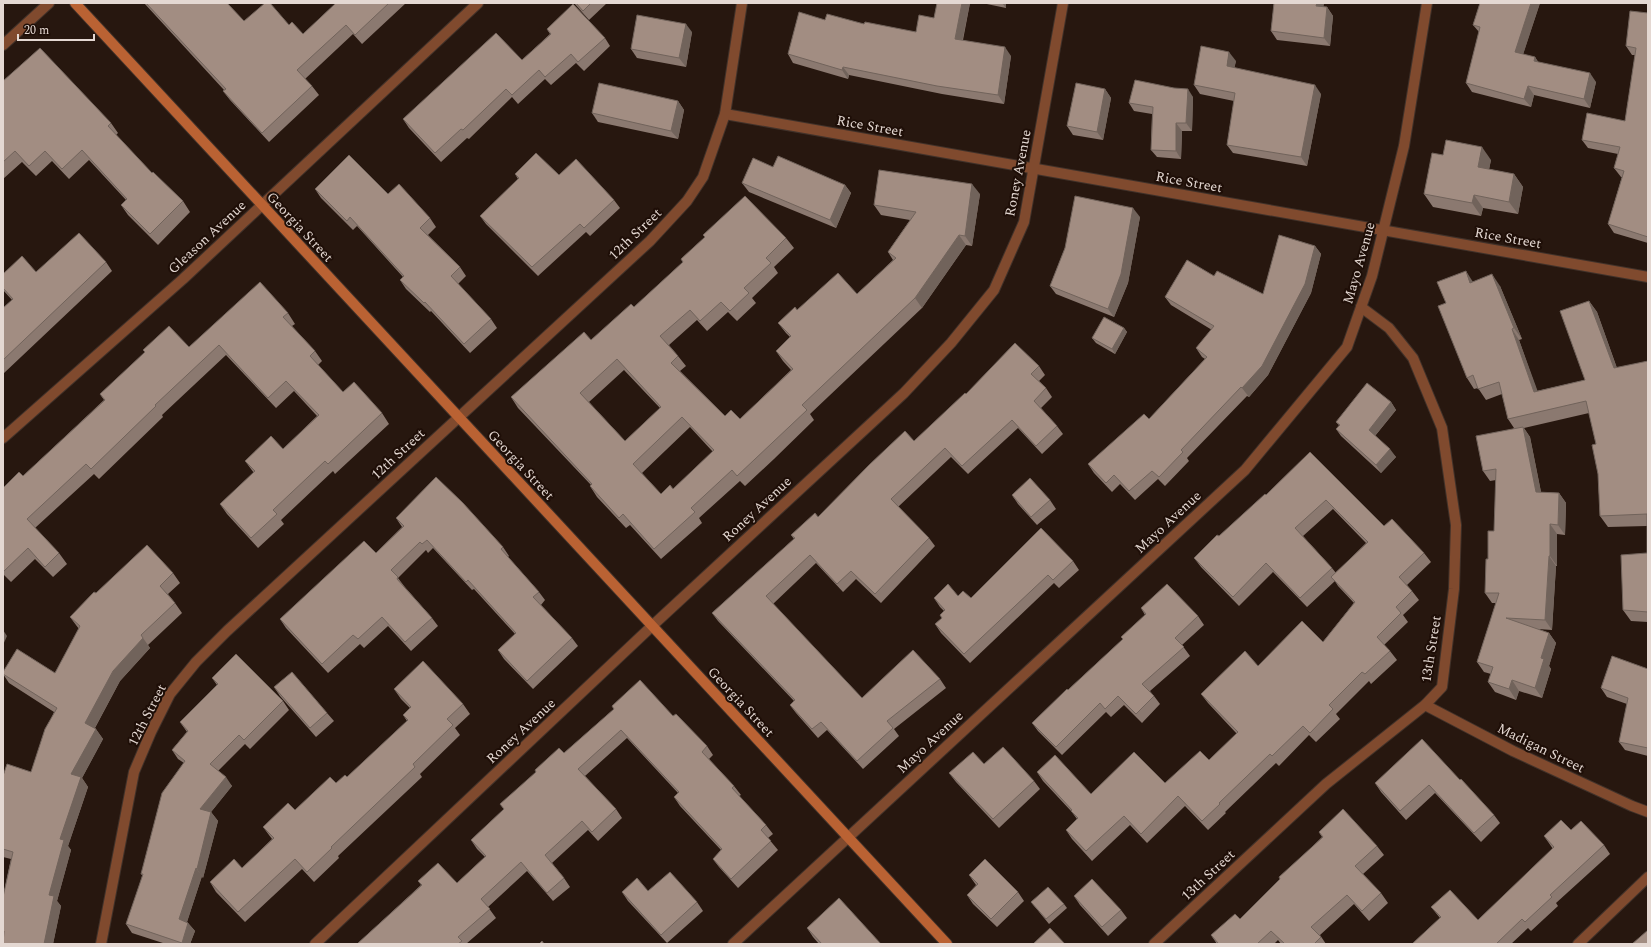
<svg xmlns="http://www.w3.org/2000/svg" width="1651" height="947" font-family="Spectral,serif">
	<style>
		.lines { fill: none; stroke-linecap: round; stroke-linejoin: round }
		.minor-casing { stroke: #41322a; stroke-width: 12 }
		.secondary-casing { stroke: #41322a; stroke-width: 12 }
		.minor { stroke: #804a2e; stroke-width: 10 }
		.secondary { stroke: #ba6233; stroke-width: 10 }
		.wall { fill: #8b7970; fill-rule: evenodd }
		.shaded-wall { fill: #71635b }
		.building { fill: #a28d82; stroke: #71635b; fill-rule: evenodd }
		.labels { text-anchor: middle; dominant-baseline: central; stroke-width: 4; stroke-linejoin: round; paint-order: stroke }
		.street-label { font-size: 14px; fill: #e4d8d2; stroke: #1e0e07 }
	</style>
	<rect width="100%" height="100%" fill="#27170f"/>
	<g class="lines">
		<g class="minor-casing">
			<g id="minor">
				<polyline points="3,45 49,3"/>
				<polyline points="725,114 1648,277"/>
				<polyline points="3,438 183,279 478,3"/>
				<polyline points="1425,705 1513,751 1632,806 1648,812"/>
				<polyline points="101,944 134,772 151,732 170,694 196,662 227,631 650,241 687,201 703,177 725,114 742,3"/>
				<polyline points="315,944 652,626 904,393 951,343 994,290 1024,222 1063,3"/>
				<polyline points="733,944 1245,470 1347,347 1372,276 1404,146 1427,3"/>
				<polyline points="1154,944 1326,784 1425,705 1442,687 1454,589 1456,525 1442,428 1413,358 1389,328 1361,307"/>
				<polyline points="1578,944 1648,877"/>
			</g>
		</g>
		<g class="secondary-casing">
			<polyline id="secondary" points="75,3 947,944"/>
		</g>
		<use href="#minor" class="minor"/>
		<use href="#secondary" class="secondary"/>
	</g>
	<g class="wall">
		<polygon points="144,3 227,3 244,21 289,25 303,34 336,3 406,3 362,44 353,34 305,79 312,86 319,95 269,142 230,100 223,91 224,90"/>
		<polygon points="574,3 607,3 589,20"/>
		<polygon points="937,3 970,3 963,40 1011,56 1004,104 942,94 849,75 848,79 793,63 788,54 825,20 864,24 916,32 934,18"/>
		<polygon points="982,3 1006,3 1006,8"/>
		<polygon points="1274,3 1324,3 1323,7 1327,7 1333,16 1330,46 1277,40 1271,31"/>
		<polygon points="1480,3 1540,3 1523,54 1535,57 1538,62 1596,82 1590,108 1534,95 1531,107 1472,92 1466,83 1479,32 1473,25"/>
		<polygon points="1648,13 1648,243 1614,233 1608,224 1622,177 1621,177 1614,168 1618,154 1588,148 1582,140 1625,121 1635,55 1632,55 1626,46"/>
		<polygon points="547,29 605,38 610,46 584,71 576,63 551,85 545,79 518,104 512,97 469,139 467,138 441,162 409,128 403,119 522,60 550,34"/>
		<polygon points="692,32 686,67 637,58 631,49"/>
		<polygon points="1236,61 1234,68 1321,94 1307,166 1233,153 1227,145 1234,101 1200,94 1194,85"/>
		<polygon points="3,81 111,123 118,133 116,135 152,173 183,201 190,212 158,245 128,215 121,205 126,200 89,160 69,179 52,161 36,176 22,162 3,179"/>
		<polygon points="1174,88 1193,97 1192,131 1182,131 1181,159 1157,157 1151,150 1152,114 1134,111 1129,103"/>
		<polygon points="1105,89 1111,98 1103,140 1073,135 1067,126"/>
		<polygon points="678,101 684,110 678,139 598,122 592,113"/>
		<polygon points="1443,155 1491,160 1489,169 1514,174 1523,187 1518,214 1483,208 1481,216 1433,207 1424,194"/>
		<polygon points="773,167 845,185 851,193 836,228 749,192 742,183"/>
		<polygon points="515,174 559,175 614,200 620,208 590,236 586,232 538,276 486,224 480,216 518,179"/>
		<polygon points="315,189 388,194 430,218 436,227 428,235 460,267 466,276 458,284 491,319 497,328 470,353 431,311 430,312 406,289 400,280 403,277 357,226 353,230 321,198"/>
		<path d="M980,194l-8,52 -6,-1 -44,63 -112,106 4,6 -40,39 -29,27 -5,-5 -41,37 3,5 -41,36 -31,-34 -4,3 -29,-31 -7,-11 1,-1 -73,-77 -7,-11 80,-57 43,-33 49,-45 -2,-3 24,-22 -2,-2 83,3 8,10 -20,19 4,6 -26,25 4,5 -19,18 -9,-9 -21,19 -10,-11 -28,25 9,11 8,10 -6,5 45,45 15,3 51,-49 -8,-9 -7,-10 14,-14 -4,-4 -8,-10 19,-13 60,-16 36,-34 -5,-8 22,-32 -29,-5 -7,-10zM624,370l36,38 -35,33 -36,-39zM690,427l23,25 -40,37 -12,5 -19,-21z"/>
		<polygon points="1140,217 1128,283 1114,317 1056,294 1050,286 1065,248"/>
		<polygon points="1315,246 1321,254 1311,293 1268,375 1249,397 1247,396 1187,458 1189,461 1165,486 1158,479 1135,500 1120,484 1112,492 1094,473 1088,464 1149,419 1205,359 1202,357 1196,348 1212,330 1171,305 1165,297 1214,276 1263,294"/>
		<polygon points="106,262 112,271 3,374 3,308 12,300 3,290 3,274 36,272"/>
		<polygon points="1473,282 1500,286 1522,339 1519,340 1537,391 1585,380 1589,301 1597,312 1617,368 1648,361 1648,622 1631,621 1623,610 1647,553 1647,526 1608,527 1600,516 1598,474 1596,444 1589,413 1524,428 1530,437 1541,492 1559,493 1566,503 1565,535 1557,534 1557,566 1556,566 1552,630 1538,629 1549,633 1556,643 1549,666 1551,669 1542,698 1519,691 1516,700 1495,692 1488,682 1491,674 1484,672 1477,662 1496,603 1492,603 1485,593 1488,559 1494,531 1496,480 1490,481 1483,471 1514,428 1508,419 1502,394 1486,400 1478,388 1474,389 1467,378 1446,303"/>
		<polygon points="288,313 295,324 292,326 315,351 322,361 318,365 343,392 382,413 389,424 335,474 333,471 281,520 284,524 258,548 227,514 220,504 254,473 245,461 283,449 317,416 294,391 276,408 226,355 162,415 163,417 99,479 94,474 35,528 59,553 67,564 53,577 35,559 11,582 3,574 3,488 23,476 104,400 100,394 189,347"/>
		<polygon points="1124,328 1127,332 1115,354 1096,343 1092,338"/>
		<polygon points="1039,366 1045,375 1039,381 1046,388 1052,397 1041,408 1057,426 1063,434 1042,454 1018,428 968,474 951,457 898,507 929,538 935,546 881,603 856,579 843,592 816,563 773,604 862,698 940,679 946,688 894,729 899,736 863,769 827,730 818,738 796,713 790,705 794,701 718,621 712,613 794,539 791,535 818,517 914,441 966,394"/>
		<polygon points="1391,402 1396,410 1375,436 1396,457 1381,473 1341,436 1336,429 1339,425 1336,422"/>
		<path d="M1310,452l74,74 40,27 7,9 -24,23 5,6 7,9 -16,15 5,7 -24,23 6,6 7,9 -26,24 -2,-3 -33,33 4,5 -24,23 -7,-7 -30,31 -3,-3 -51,49 1,1 -18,17 -23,-24 -38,37 -17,-18 -38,36 -20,-22 -6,-9 11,-11 -6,-8 -28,-30 -6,-9 54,22 74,-11 44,-23 28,-26 -29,-31 -7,-9 122,-52 31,-39 -16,-17 -3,-5 -28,26 -34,-35 -34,34 -38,-39 -7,-9 72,-63zM1333,509l33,34 -30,30 -4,-5 -29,-32z"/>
		<polygon points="1012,495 1050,500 1056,509 1037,525 1018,504"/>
		<polygon points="396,518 503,547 509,556 508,557 539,592 545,600 541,605 572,638 578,646 533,689 504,659 498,650 515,634 474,589 472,590 433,548 428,553 426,550 398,578 404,586 432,618 438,626 411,651 388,626 364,648 360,644 328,673 286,628 280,619 376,553 402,527"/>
		<polygon points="1073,561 1079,570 1059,588 1054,583 970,663 941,633 935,624 942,618 940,615 944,611 940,607 934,598 958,596 971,598"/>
		<polygon points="173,573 180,583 168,594 175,603 182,613 148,645 150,648 120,681 95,728 103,739 82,778 88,787 68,846 71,850 57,901 61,906 53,944 3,944 3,897 11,859 3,857 3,776 31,772 54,712 9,683 3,674 3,672 55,673 79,629 70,617 96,593"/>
		<polygon points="1141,608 1198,616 1204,625 1182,645 1190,656 1150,691 1154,696 1160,704 1142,723 1124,705 1111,717 1106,712 1062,755 1038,731 1032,723 1123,639 1145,615"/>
		<polygon points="1648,669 1648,756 1625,750 1619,742 1627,704 1607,697 1601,688"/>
		<polygon points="212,678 283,701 289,710 250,749 245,744 218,771 232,786 211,812 218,821 203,878 202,876 187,922 188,923 195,931 190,944 166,944 132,933 126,924 143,876 141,874 184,763 178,759 172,750 187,732 180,722 217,685"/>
		<polygon points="274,687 327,713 334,721 316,737 280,696"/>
		<polygon points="394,689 463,704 470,714 455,728 460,735 420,774 422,777 338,856 339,858 314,882 302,869 245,922 216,892 210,882 242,868 272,839 263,827 295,810 336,783 347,777 407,721 403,715 410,708 401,699"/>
		<polygon points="612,706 673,716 707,746 713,755 709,759 734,786 741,795 739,796 766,825 773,834 768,838 778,850 738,888 719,867 713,859 721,850 680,806 674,797 678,793 627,738 585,776 616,809 622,818 598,841 588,830 552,863 564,878 570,887 553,901 527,871 488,907 496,918 466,944 357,944 421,885 418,881 457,883 485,857 477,849 471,840 504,809 500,804 564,753 614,709"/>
		<polygon points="949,773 1034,781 1040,789 999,828 956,782"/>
		<polygon points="1460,780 1494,815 1500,823 1481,842 1435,793 1406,820 1381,792 1375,783"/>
		<polygon points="1571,830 1604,845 1610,854 1556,903 1558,906 1531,931 1528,928 1511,944 1412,944 1440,918 1431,907 1478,920 1553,849 1544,836"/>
		<polygon points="1319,832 1377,846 1384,855 1363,874 1381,893 1388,903 1369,921 1354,904 1320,935 1326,944 1281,944 1278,940 1274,944 1217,944 1211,935 1240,919 1322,837"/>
		<polygon points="969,875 1018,892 1024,901 997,927 973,904 967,895 976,885"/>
		<polygon points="648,891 697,902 703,911 667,943 628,901 622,892"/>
		<polygon points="1074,896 1121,910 1127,918 1108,936 1080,905"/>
		<polygon points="1031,902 1064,904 1067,908 1049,924"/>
		<polygon points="807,928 881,944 819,944 813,937"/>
	</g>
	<g class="shaded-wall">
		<polygon points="962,3 970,3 961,47 955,39"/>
		<polygon points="1002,3 1006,3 1006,8"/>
		<polygon points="1317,3 1324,3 1322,15 1316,6"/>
		<polygon points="1531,3 1540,3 1521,61 1515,52"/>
		<polygon points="1327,7 1333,16 1330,46 1324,38"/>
		<polygon points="686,24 692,32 686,67 679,58"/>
		<polygon points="1005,47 1011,56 1004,104 998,95"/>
		<polygon points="1229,52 1236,61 1233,75 1227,66"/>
		<polygon points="1535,57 1541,66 1534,61"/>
		<polygon points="843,67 849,75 848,79 842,70"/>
		<polygon points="1590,73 1596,82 1590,108 1584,99"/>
		<polygon points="1315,85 1321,94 1307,166 1301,157"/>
		<polygon points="1528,86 1534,95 1531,107 1524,99"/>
		<polygon points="1105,89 1111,98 1103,140 1097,132"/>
		<polygon points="1188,89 1193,97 1192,131 1186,123"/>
		<polygon points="678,101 684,110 678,139 671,131"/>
		<polygon points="1176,123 1182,131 1181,159 1176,151"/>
		<polygon points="1482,147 1491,160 1487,180 1478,167"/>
		<polygon points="1514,174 1523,187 1518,214 1509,202"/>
		<polygon points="972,184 980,194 972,246 965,236"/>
		<polygon points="845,185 851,193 836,228 830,220"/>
		<polygon points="1474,195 1483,208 1481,216 1472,203"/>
		<polygon points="1133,208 1140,217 1128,283 1114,317 1108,309"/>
		<polygon points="959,235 966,245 922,308 915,298"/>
		<polygon points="1315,246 1321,254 1311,293 1268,375 1249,397 1242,388"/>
		<polygon points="1466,271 1473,282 1470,283"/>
		<polygon points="1492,274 1500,286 1522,339 1514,328"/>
		<polygon points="1589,301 1597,312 1621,380 1614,368"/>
		<polygon points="1124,328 1127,332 1115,354 1112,349"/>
		<polygon points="1512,329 1519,340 1542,403 1534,392"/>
		<polygon points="1391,402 1396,410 1374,437 1369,430"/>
		<polygon points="1523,427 1530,437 1543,502 1536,492"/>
		<polygon points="1390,449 1396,457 1381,473 1376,465"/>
		<polygon points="1559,493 1566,503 1565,535 1558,525"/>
		<polygon points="1550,524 1557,534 1557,566 1550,556"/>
		<polygon points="1549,556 1556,566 1552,630 1545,620"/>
		<polygon points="3,630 7,636 3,645"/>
		<polygon points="1549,633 1556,643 1549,666 1551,669 1542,698 1535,688 1541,658"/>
		<polygon points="143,638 150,648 120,681 92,733 85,723 113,671"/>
		<polygon points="1512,680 1519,691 1516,700 1509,689"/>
		<polygon points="96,729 103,739 82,778 88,787 68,846 71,850 57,901 61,906 53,944 44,944 49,895 71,774"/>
		<polygon points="226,777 232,786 211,812 218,821 203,878 197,869 200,809"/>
		<polygon points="196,868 202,876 185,928 179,919"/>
		<polygon points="188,923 195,931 190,944 182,944 182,943"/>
	</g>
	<g class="building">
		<polygon points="146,3 227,3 244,21 265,3 270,3 289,25 292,22 303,34 336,3 389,3 355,35 346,25 297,70 312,86 262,133 223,91 226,89"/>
		<polygon points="576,3 591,3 583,11"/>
		<polygon points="937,3 962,3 955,39 1005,47 998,95 937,86 843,67 842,70 788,54 799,12 825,20 827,14 864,24 865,22 916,32 919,15 934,18"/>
		<polygon points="1274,3 1317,3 1316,6 1327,7 1324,38 1271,31"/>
		<polygon points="1480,3 1531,3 1515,52 1535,57 1534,61 1590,73 1584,99 1528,86 1524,99 1466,83 1480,27 1473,25"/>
		<polygon points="573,4 605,38 578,62 571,54 545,77 539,70 512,95 506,89 463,130 461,129 435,153 403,119 496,33 522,60 551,34 547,29"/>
		<polygon points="1630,11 1648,13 1648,237 1608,224 1624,171 1614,168 1620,147 1582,140 1587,113 1625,121 1636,48 1626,46"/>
		<polygon points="637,15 686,24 679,58 631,49"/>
		<polygon points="1201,46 1229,52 1227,66 1315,85 1301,157 1227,145 1235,93 1194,85"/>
		<polygon points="40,48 111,123 108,126 152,173 153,172 183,201 150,234 121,205 127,199 82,150 62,169 45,151 29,166 15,151 3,162 3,81"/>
		<polygon points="1135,80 1174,88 1188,89 1186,123 1176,123 1176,151 1151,150 1153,107 1129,103"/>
		<polygon points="599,83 678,101 671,131 592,113"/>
		<polygon points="1076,83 1105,89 1097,132 1067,126"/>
		<polygon points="1446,140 1482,147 1478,167 1514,174 1509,202 1474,195 1472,203 1424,194 1432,153 1443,155"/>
		<polygon points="536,153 559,175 576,159 614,200 584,228 580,224 532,267 480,216 519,178 515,174"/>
		<polygon points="349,155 388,194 399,184 430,218 420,228 460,267 451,276 491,319 464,344 425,302 424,303 400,280 404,276 350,217 347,221 315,189"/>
		<polygon points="778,156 845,185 830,220 742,183 753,158 773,167"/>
		<path d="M879,170l93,14 -7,52 -6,-1 -44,63 -113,107 5,5 -70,66 -5,-6 -41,38 4,4 -41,37 -31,-35 -4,4 -29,-32 2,-2 -81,-87 73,-65 7,8 40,-36 3,3 49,-45 -2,-3 24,-22 -2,-2 42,-39 41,42 -20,20 5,5 -27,25 5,5 -19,18 -9,-9 -21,19 -10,-11 -30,26 18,20 -7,7 54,53 6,-6 9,9 53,-50 -17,-18 15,-15 -13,-13 17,-16 2,3 41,-37 19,21 39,-36 -8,-6 28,-40 -42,-7zM617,359l44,48 -36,34 -45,-48zM682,417l32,33 -41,39 -3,-4 -9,9 -28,-30z"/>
		<polygon points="1075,196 1133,208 1121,274 1108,309 1050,286 1065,248"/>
		<polygon points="79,233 106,262 3,360 3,308 13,299 3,288 3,274 22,256 36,272"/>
		<polygon points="1279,235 1315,246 1305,284 1262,366 1242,388 1241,387 1181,450 1183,452 1159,477 1152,471 1129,491 1114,475 1106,483 1088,464 1144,414 1149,419 1207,357 1196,348 1214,326 1165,297 1187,260 1214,276 1217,271 1263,294"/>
		<polygon points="1466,271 1470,283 1492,274 1514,328 1512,329 1534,392 1585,380 1560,311 1589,301 1614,368 1648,361 1648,612 1623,610 1621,555 1647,553 1647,514 1600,516 1598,474 1592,445 1596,444 1586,401 1508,419 1499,382 1478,389 1473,375 1467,378 1438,306 1446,303 1437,282"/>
		<polygon points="260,282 288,313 283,317 315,351 310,356 343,392 354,382 382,413 328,464 325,461 273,510 277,514 251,538 220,504 255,471 245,461 271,436 283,449 319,415 286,381 268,398 219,345 155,405 156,406 91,469 86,464 27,519 59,553 45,567 28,548 3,572 3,488 19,472 23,476 105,400 100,394 145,352 143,350 169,326 189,347"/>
		<polygon points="1104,317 1124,328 1112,349 1092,338"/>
		<polygon points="1015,343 1039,366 1031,374 1046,388 1034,401 1057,426 1036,446 1012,420 962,466 945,448 891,499 929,538 875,594 851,571 837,584 810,555 766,596 862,698 913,650 940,679 887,721 893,728 857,761 821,722 812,729 790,705 795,700 712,613 795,538 791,535 815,513 818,517 869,465 905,431 914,441 965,393 966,394"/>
		<polygon points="1367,383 1391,402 1369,430 1390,449 1376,465 1336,429 1340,425 1336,422"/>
		<polygon points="1523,427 1536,492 1559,493 1558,525 1550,524 1550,556 1549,556 1545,620 1506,618 1549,633 1541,658 1544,659 1535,688 1512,680 1509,689 1488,682 1493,667 1477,662 1499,593 1485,593 1486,559 1488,559 1488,531 1494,531 1496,469 1483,471 1476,436"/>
		<polygon points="1310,452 1384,526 1392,519 1424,553 1399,577 1412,591 1396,607 1401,613 1377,637 1390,651 1365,674 1362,672 1329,705 1333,709 1310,733 1303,726 1272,756 1270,754 1219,803 1220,804 1202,821 1178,796 1141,834 1124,816 1086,851 1066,830 1078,818 1071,811 1072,810 1037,772 1055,755 1091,794 1134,752 1165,783 1200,751 1209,760 1238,732 1201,694 1245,651 1258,666 1302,621 1323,642 1355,602 1331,577 1368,542 1326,500 1295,528 1332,568 1300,598 1266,563 1233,597 1194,558 1217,535 1219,536 1265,494 1266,495"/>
		<polygon points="436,477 463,503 503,547 501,549 539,592 533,597 572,638 527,681 498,650 516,633 468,580 466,582 427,540 422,544 420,542 391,570 398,577 397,579 432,618 405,642 382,617 358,639 353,635 322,664 280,619 364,541 376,553 404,526 396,518"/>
		<polygon points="1030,478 1050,500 1031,517 1012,495"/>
		<polygon points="1041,528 1073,561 1053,580 1048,575 964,654 935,624 942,618 940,615 945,610 934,598 948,584 958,596 963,591 971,598"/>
		<polygon points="147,545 173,573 160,586 175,603 141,635 143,638 113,671 85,723 96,729 71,774 81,777 60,839 64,840 49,895 54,896 44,944 3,944 4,931 3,931 3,897 13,852 3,849 3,776 7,764 31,772 45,729 57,708 3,674 3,672 17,649 55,673 80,626 70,617 94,592 96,593"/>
		<polygon points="1167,584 1198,616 1175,638 1184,647 1142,684 1154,696 1136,714 1118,696 1105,709 1100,703 1056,747 1032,723 1067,689 1068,690 1123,639 1121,637 1146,614 1141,608"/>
		<polygon points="236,654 283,701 244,740 239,735 210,764 226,777 200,809 211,812 197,869 196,868 179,919 188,923 182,943 126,924 143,874 141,874 162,793 185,761 172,750 188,731 180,722 218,684 212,678"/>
		<polygon points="1612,656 1648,669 1648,748 1619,742 1628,698 1601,688"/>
		<polygon points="423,661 463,704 447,719 453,725 413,764 415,767 331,847 332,848 307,872 295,859 238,912 210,882 234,859 242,868 274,838 263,827 288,803 295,810 330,777 336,783 345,775 347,777 408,720 403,715 411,707 394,689"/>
		<polygon points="292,672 327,713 310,728 274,687"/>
		<polygon points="640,680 673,716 676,714 707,746 702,752 734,786 732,788 766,825 761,830 771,841 731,879 713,859 722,849 674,797 679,792 621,730 578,769 616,809 592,832 582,821 545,855 564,878 547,893 521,862 481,899 490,909 458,937 462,941 458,944 357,944 422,885 418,881 438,863 457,883 486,856 471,840 504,809 500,804 536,772 535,770 559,748 564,753 614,709 612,706"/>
		<polygon points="1422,739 1460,780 1461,779 1494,815 1474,833 1429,785 1400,811 1375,783"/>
		<polygon points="1003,747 1034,781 993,819 949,773 973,752 984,764"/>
		<polygon points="1343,809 1377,846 1355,866 1381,893 1362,911 1347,895 1311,927 1321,937 1314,944 1285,944 1271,931 1257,944 1217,944 1218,943 1211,935 1235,914 1240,919 1280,879 1279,877 1323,837 1319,832"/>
		<polygon points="1561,820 1571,830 1581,821 1604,845 1550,895 1552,897 1525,922 1522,919 1496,944 1412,944 1441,917 1431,907 1450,890 1478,920 1554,847 1544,836"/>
		<polygon points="985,859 1018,892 991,919 967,895 978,884 969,875"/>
		<polygon points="670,872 697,902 661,935 622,892 637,878 648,891"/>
		<polygon points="1092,879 1121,910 1102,927 1074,896"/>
		<polygon points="1048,887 1064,904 1046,919 1031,902"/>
		<polygon points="839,898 881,944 822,944 807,928"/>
		<polygon points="1050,928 1065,944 1033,944"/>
		<polygon points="1648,930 1648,944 1632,944"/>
		<polygon points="542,941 544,944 539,944"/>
	</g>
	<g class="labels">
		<g class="street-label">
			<text transform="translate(870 126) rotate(10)">Rice Street</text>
			<text transform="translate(1018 173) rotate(-79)">Roney Avenue</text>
			<text transform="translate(1189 182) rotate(10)">Rice Street</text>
			<text transform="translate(300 227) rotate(47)">Georgia Street</text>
			<text transform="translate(635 234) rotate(-44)">12th Street</text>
			<text transform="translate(207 237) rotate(-43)">Gleason Avenue</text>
			<text transform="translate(1508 238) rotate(10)">Rice Street</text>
			<text transform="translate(1359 263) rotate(-74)">Mayo Avenue</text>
			<text transform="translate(398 454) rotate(-43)">12th Street</text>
			<text transform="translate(521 465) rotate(47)">Georgia Street</text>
			<text transform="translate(757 509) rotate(-43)">Roney Avenue</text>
			<text transform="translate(1168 522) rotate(-43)">Mayo Avenue</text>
			<text transform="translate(1431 649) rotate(-81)">13th Street</text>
			<text transform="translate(741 702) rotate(47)">Georgia Street</text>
			<text transform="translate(147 715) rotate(-63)">12th Street</text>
			<text transform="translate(521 731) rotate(-43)">Roney Avenue</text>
			<text transform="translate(930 742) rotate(-43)">Mayo Avenue</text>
			<text transform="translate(1541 748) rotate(26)">Madigan Street</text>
			<text transform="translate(1208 875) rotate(-43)">13th Street</text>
		</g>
	</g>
	<rect width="1651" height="947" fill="none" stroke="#e4d8d2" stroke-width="8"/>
	<path d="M18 34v6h76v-6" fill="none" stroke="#e4d8d2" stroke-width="2"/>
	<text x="24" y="34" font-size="12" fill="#e4d8d2" stroke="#1e0e07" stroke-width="3" paint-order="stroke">20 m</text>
</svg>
